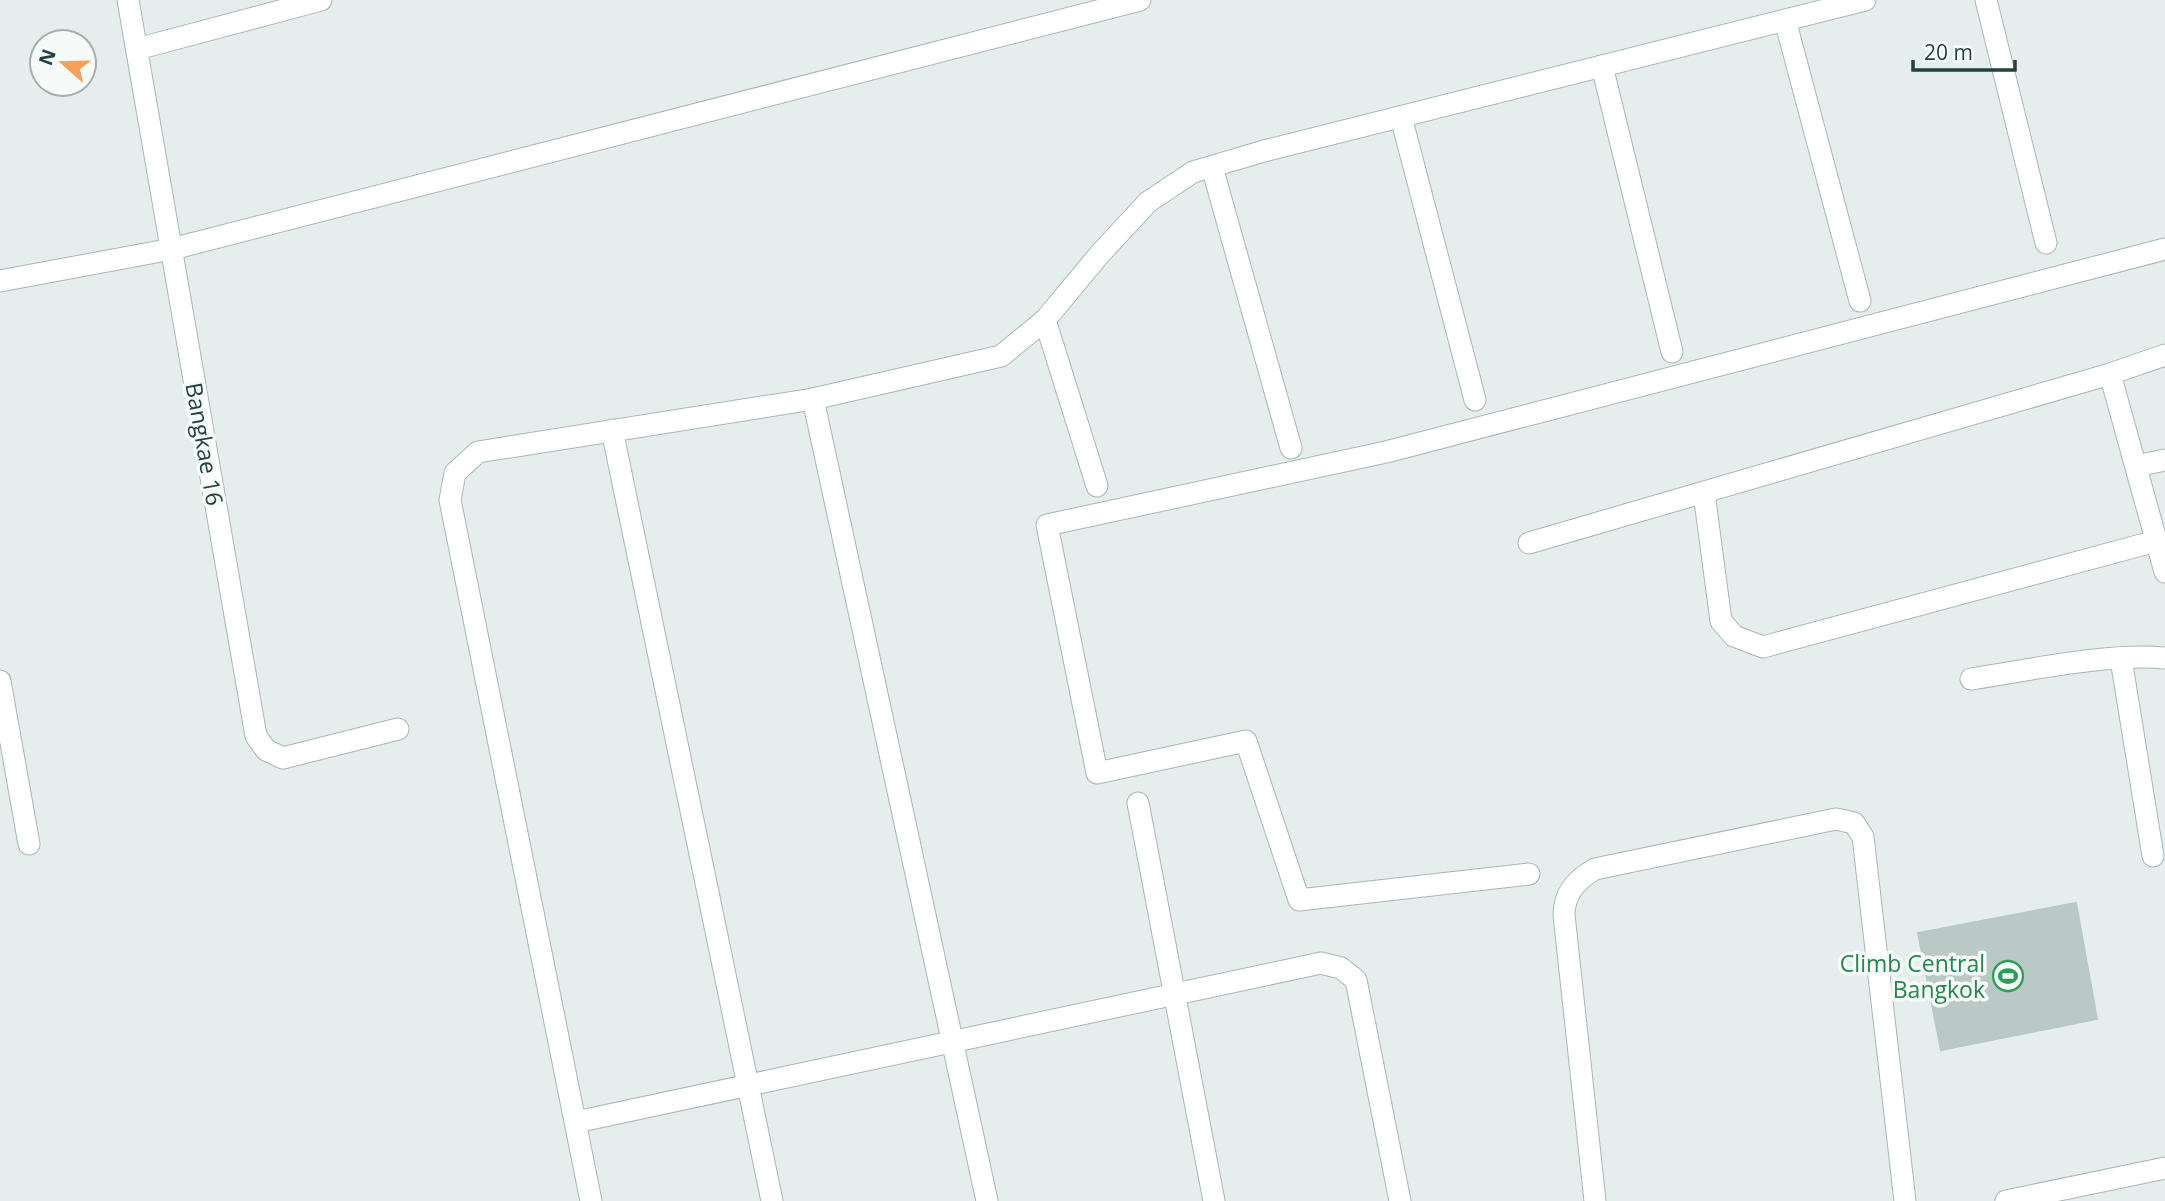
<svg xmlns="http://www.w3.org/2000/svg" width="2165" height="1201" font-family="'Open Sans',sans-serif">
	<style>
		.building { fill: #bac9c6; stroke: #b7c8c5; stroke-width: 2 }
		.lines { fill: none; stroke-linecap: round; stroke-linejoin: round }
		.minor-casing { stroke: #a7b7b5; stroke-width: 23 }
		.minor { stroke: #fff; stroke-width: 21 }
		.labels { text-anchor: middle; dominant-baseline: central; stroke-width: 7; stroke-linejoin: round; paint-order: stroke }
		.street-label { font-size: 23px; fill: #23413f; stroke: #f6faf9 }
		.leisure-label { font-size: 23px; fill: #27864d; stroke: #f6faf9; text-anchor: end }
	</style>
	<rect width="100%" height="100%" fill="#e5eeec"/>
	<polygon class="building" points="2076,903 2097,1019 1941,1050 1918,933"/>
	<g class="lines">
		<g class="minor-casing">
			<g id="minor">
				<polyline points="128,0 256,736 266,750 283,758 398,729"/>
				<polyline points="1986,0 2046,243"/>
				<polyline points="1785,20 1860,301"/>
				<polyline points="137,49 321,0"/>
				<polyline points="1602,66 1672,352"/>
				<polyline points="1401,117 1475,400"/>
				<polyline points="1212,167 1291,448"/>
				<polyline points="0,281 172,249 1140,0"/>
				<polyline points="1045,320 1097,486"/>
				<polyline points="2110,374 2165,355"/>
				<polyline points="813,399 987,1201"/>
				<polyline points="612,430 772,1201"/>
				<polyline points="2136,466 2165,460"/>
				<polyline points="1704,493 1721,621 1734,636 1763,647 2156,541"/>
				<polyline points="1529,543 2110,374 2165,572"/>
				<polyline points="2121,659 2153,856"/>
				<path d="M1971,679c59,-9 136,-26 194,-21"/>
				<polyline points="0,681 29,844"/>
				<polyline points="1138,803 1214,1201"/>
				<polyline points="1529,874 1299,900 1246,741 1097,773 1047,525 1386,452 2165,249"/>
				<polyline points="576,1122 1321,963 1341,968 1356,980 1400,1201"/>
				<polyline points="591,1201 450,500 455,473 478,452 813,399 1001,356 1045,320 1099,255 1148,202 1193,172 1264,151 1865,0"/>
				<path d="M1595,1201l-31,-286c0,-22 13,-36 31,-46l241,-50 18,4 9,14 42,364"/>
				<polyline points="2006,1201 2165,1168"/>
			</g>
		</g>
		<use href="#minor" class="minor"/>
	</g>
	<defs>
		<g id="stadium-ring" transform="scale(1.575)"><circle r="9.5" fill="#f6faf9" stroke="#2e9e5b" stroke-width="1.5"/><path d="M0-5a6.5 5 0 1 0 0 10a6.5 5 0 1 0 0-10ZM-3.5-1.8h7v3.6h-7Z" fill="#2e9e5b"/></g>
	</defs>
	<g fill-rule="evenodd">
		<use href="#stadium-ring" x="2008" y="976"/>
	</g>
	<g class="labels">
		<g class="street-label">
			<text transform="translate(205 444) rotate(80)">Bangkae 16</text>
		</g>
		<g class="leisure-label">
			<text x="1985" y="963">Climb Central<tspan x="1985" dy="26">Bangkok</tspan></text>
		</g>
	</g>
	<g transform="translate(63 63) rotate(290)"><circle r="33" fill="#f6faf9" stroke="#a2b0af" stroke-width="2"/>
	<path d="M0-5L12 26L0 18L-12 26Z" fill="#f5a15c"/>
	<text y="-10" font-size="19" font-weight="bold" text-anchor="middle" fill="#23413f">N</text>
	</g>
	<path d="M1913 60v10h102v-10" fill="none" stroke="#23413f" stroke-width="3.5"/>
	<text x="1924" y="60" font-size="21" fill="#23413f" stroke="#f6faf9" stroke-width="5" paint-order="stroke">20 m</text>
</svg>
